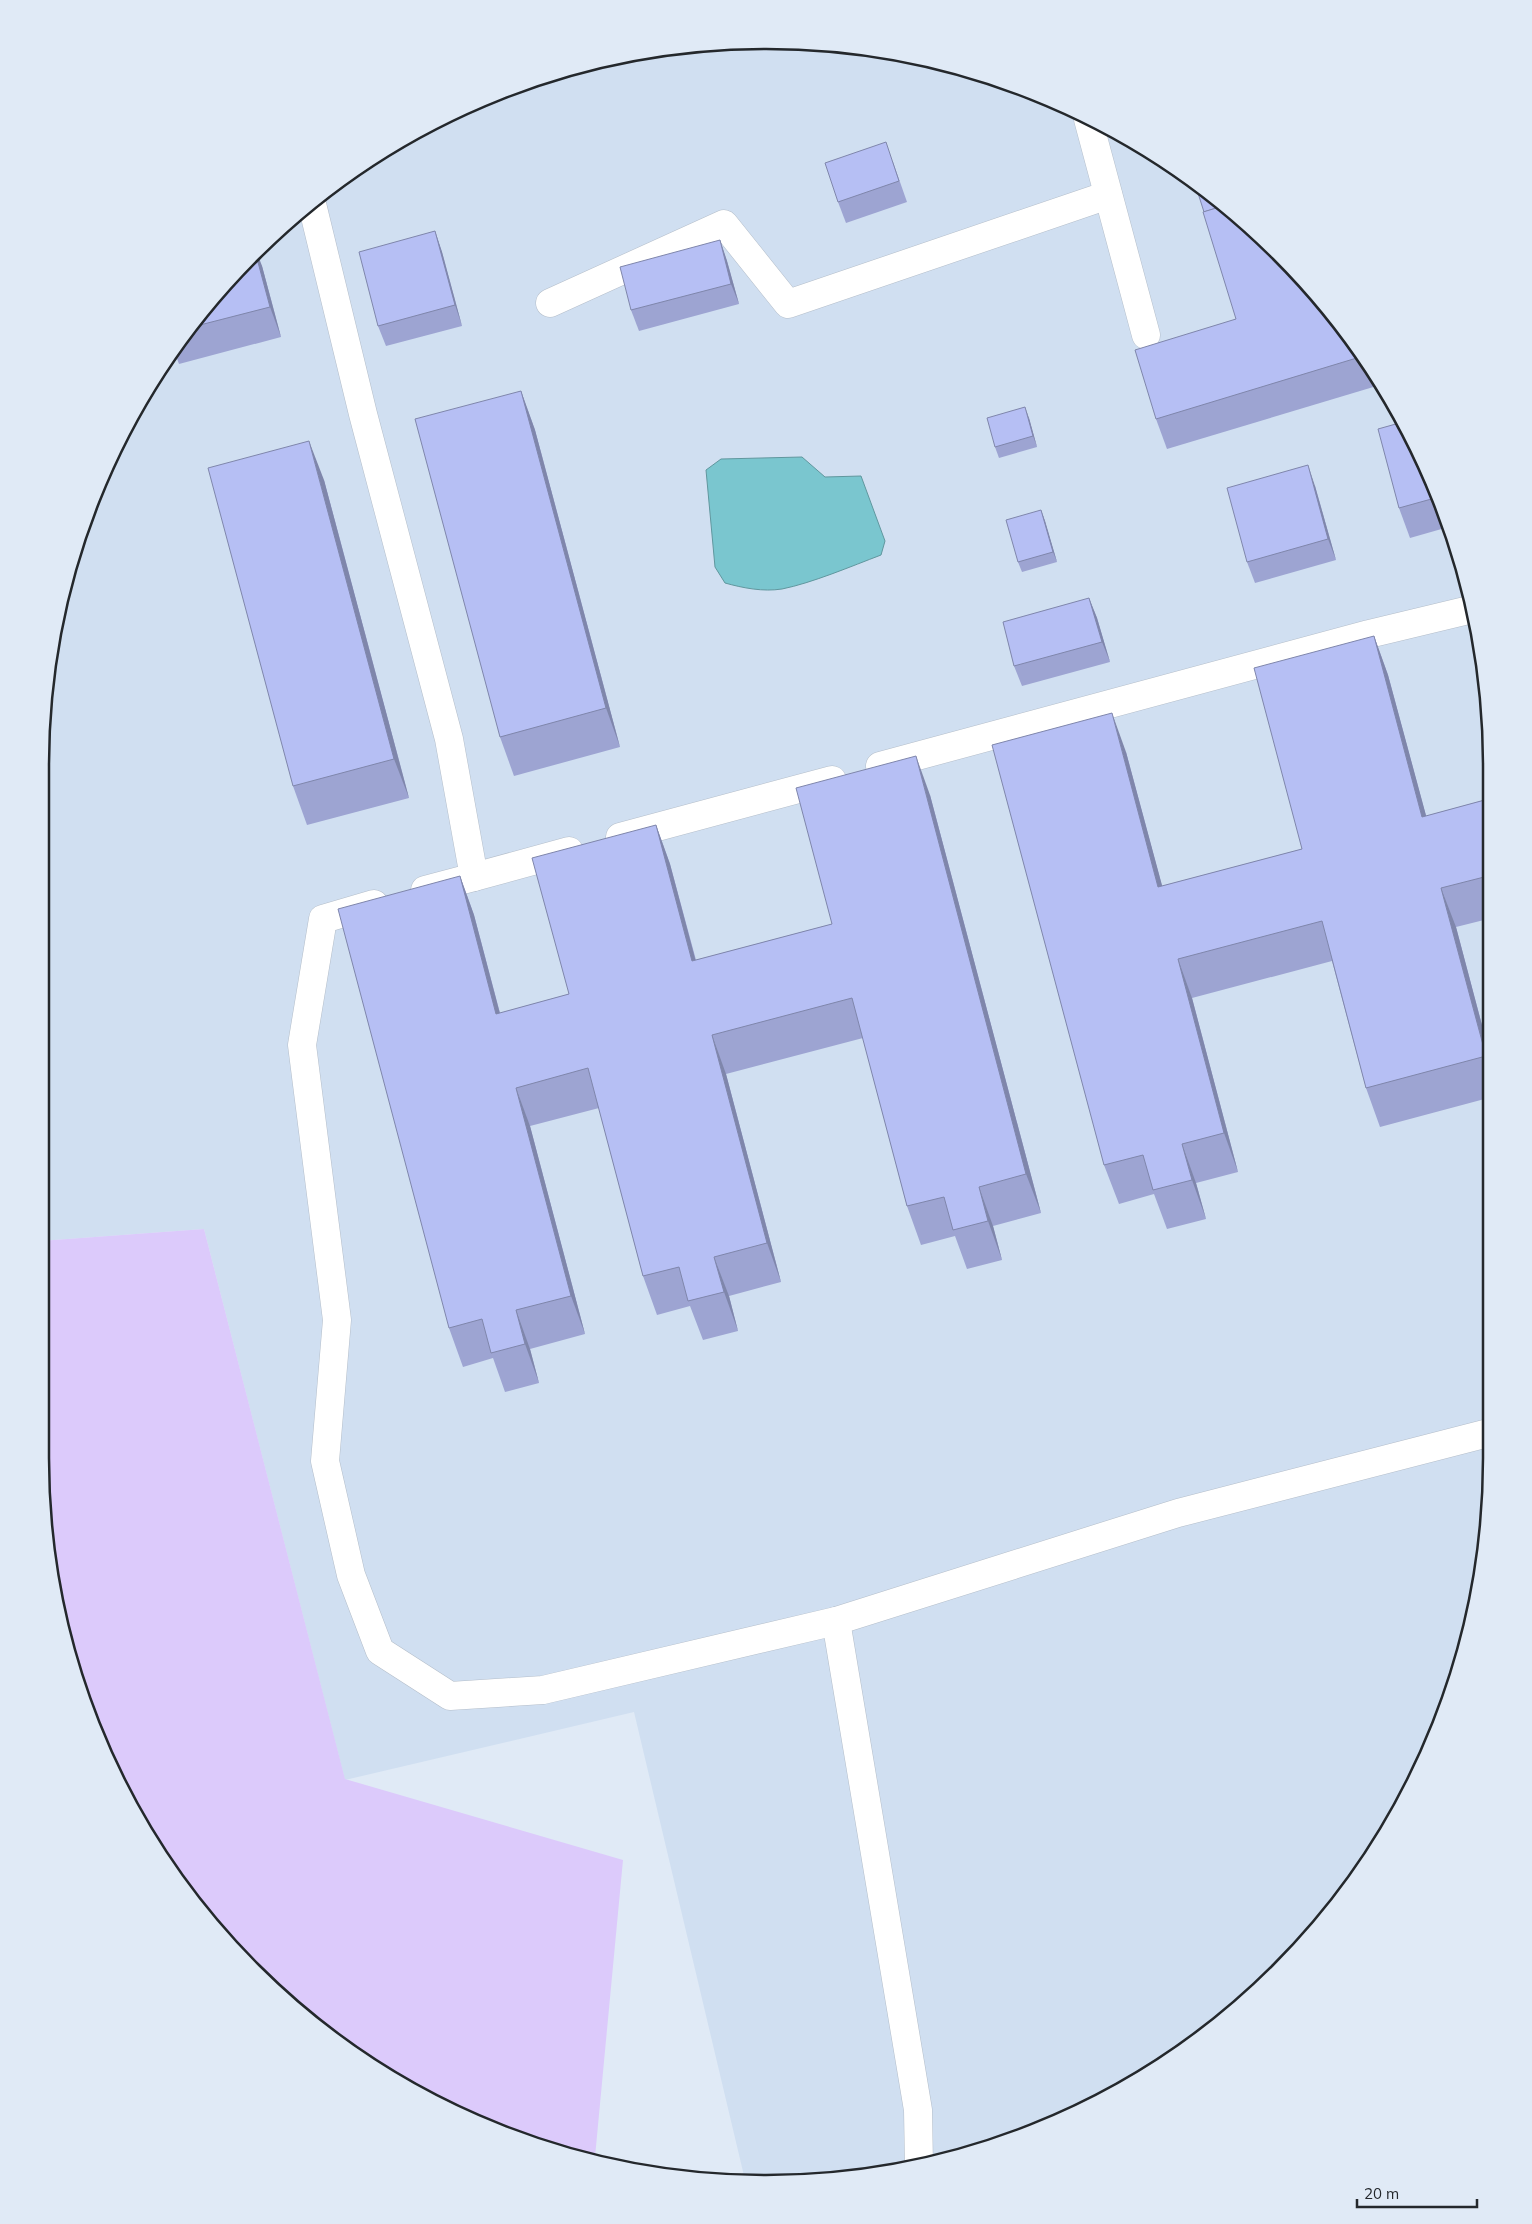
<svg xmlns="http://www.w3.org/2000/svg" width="1532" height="2224" font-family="Mulish,sans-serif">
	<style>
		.built { fill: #d0dff1 }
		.green { fill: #dccafb }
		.water { fill: #7ac6cf; stroke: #60979e }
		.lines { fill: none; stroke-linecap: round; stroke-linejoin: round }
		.minor-casing { stroke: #b4beca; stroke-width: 29 }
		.minor { stroke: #fff; stroke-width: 28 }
		.wall { fill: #9da4d2 }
		.shaded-wall { fill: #7f86ab }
		.building { fill: #b6bff4; stroke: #7f86ab }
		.rim { fill: none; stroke: #24282c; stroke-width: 2.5 }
	</style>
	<rect width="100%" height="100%" fill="#e0eaf6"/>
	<polygon class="built" points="766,40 908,54 1044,95 1170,163 1280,253 1342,324 1417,445 1478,625 1492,766 1492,1458 1478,1600 1437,1736 1369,1862 1279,1972 1208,2034 1087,2109 907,2170 813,2182 745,2180 634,1712 345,1780 204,1229 40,1241 40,766 54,625 79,532 137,403 253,252 363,162 488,95 625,54"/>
	<polygon class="green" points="204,1229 345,1779 623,1860 595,2157 488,2129 363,2062 288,2004 162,1861 95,1736 65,1646 40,1458 40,1241"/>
	<path class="water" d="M802,457l23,20 36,-1 24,65 -4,14c-29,11 -69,28 -99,34 -19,3 -39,-1 -57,-6l-10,-16 -9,-97 15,-11z"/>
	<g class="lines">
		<g class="minor-casing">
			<g id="minor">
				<polyline points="1088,119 1146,335"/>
				<polyline points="312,204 363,414 449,739 474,877 425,890"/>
				<polyline points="550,303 724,224 788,304 1108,195"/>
				<polyline points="880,766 1369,634 1473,609"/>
				<polyline points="620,837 832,780"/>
				<polyline points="474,877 569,851"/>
				<polyline points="374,904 323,919 302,1045 337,1320 325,1461 351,1575 380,1651 450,1696 543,1690 836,1621 1178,1513 1492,1432"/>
				<polyline points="836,1621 918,2110 919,2166"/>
			</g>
		</g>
		<use href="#minor" class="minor"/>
	</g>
	<g class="wall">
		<polygon points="893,162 907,202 846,223 838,202"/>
		<polygon points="435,231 442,252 462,326 386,346 378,326"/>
		<polygon points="720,240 727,261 739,304 639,331 631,310"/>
		<polygon points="253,252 262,266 281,337 179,364 175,353"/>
		<polygon points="1342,324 1380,385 1167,449 1156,419"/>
		<polygon points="521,391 535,430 620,747 514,776 500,737"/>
		<polygon points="1029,418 1037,447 999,458 995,447"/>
		<polygon points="1417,445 1445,528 1410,538 1399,508"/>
		<polygon points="324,480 409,798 307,825 293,786"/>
		<polygon points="1315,486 1336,560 1255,583 1247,562"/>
		<polygon points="1041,510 1045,521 1057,562 1022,572 1018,562"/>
		<polygon points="1089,598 1097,618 1110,662 1022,686 1014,666"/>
		<polygon points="1374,636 1388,675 1426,816 1492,798 1492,918 1456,927 1492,1063 1492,1097 1380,1127 1366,1088 1332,961 1192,998 1238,1172 1196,1183 1206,1219 1167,1229 1154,1194 1119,1204 1104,1165 1126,752 1162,886 1302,849"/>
		<polygon points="930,795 1041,1213 993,1226 1002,1260 967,1269 955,1236 921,1245 907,1206 863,1038 726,1074 781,1282 729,1296 738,1331 703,1340 690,1306 657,1315 643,1276 599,1108 530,1126 585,1334 530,1349 539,1383 505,1392 493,1358 463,1367 449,1328 460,876 474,915 500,1013 569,994 656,825 670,864 696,960 832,924"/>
	</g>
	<g class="shaded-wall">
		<polygon points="435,231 442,252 462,326 455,305"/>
		<polygon points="720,240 727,261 739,304 731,284"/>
		<polygon points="256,250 262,266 281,337 270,307 255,251"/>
		<polygon points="521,391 535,430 620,747 606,708"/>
		<polygon points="1025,407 1029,418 1037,447 1033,436"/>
		<polygon points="309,441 324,480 409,798 394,759"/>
		<polygon points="1308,465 1315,486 1336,560 1328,539"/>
		<polygon points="1041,510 1045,521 1057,562 1053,552"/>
		<polygon points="1089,598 1097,618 1110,662 1102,642"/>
		<polygon points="1374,636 1388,675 1437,856 1422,817"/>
		<polygon points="1112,713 1126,752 1173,926 1158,887"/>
		<polygon points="916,756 930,795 1041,1213 1026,1174"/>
		<polygon points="656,825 670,864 706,1000 692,961"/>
		<polygon points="460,876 474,915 510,1052 496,1014"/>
		<polygon points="1441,888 1456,927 1492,1063 1492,1072 1486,1056"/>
		<polygon points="1178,959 1192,998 1238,1172 1224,1133"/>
		<polygon points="712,1035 726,1074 781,1282 767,1243"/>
		<polygon points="516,1088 530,1126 585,1334 571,1296"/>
		<polygon points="1182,1144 1196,1183 1206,1219 1192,1180"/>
		<polygon points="979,1187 993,1226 1002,1260 988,1221"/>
		<polygon points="714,1257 729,1296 738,1331 724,1292"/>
		<polygon points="516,1310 530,1349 539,1383 525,1344"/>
	</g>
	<g class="building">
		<polygon points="886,142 899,181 838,202 825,163"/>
		<polygon points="1202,189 1223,206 1204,212 1197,190"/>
		<polygon points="1223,206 1280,253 1342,324 1357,348 1360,357 1156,419 1135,350 1236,319 1203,212"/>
		<polygon points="435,231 455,305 378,326 359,252"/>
		<polygon points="720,240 731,284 631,310 620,267"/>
		<polygon points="255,251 270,307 196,326 253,252"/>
		<polygon points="521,391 606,708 500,737 415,419"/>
		<polygon points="1025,407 1033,436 995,447 987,418"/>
		<polygon points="1403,422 1417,445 1435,498 1399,508 1378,429"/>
		<polygon points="309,441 394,759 293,786 208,468"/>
		<polygon points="1308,465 1328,539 1247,562 1227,488"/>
		<polygon points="1041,510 1053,552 1018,562 1006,520"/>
		<polygon points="1089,598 1102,642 1014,666 1003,622"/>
		<polygon points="1374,636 1422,817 1492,798 1492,875 1441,888 1486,1056 1366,1088 1322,921 1178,959 1224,1133 1182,1144 1192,1180 1153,1190 1143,1155 1104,1165 992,745 1112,713 1158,887 1302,849 1254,668"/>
		<polygon points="916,756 1026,1174 979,1187 988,1221 953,1230 944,1197 907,1206 852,998 712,1035 767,1243 714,1257 724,1292 688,1301 679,1267 643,1276 588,1068 516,1088 571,1296 516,1310 525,1344 491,1353 482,1319 449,1328 338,909 460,876 496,1014 569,994 532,858 656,825 692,961 832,924 796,788"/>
	</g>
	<path d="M0 0H1532V2224H0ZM766 49H766A717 717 0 0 1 1483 766V1458A717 717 0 0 1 766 2175H766A717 717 0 0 1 49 1458V766A717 717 0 0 1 766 49Z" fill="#e0eaf6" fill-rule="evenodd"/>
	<path class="rim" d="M766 49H766A717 717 0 0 1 1483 766V1458A717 717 0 0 1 766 2175H766A717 717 0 0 1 49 1458V766A717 717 0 0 1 766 49Z"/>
	<path d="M1357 2199v8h120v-8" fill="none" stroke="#24282c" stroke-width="2.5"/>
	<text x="1364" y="2199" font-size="15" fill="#24282c" stroke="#e0eaf6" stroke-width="4" paint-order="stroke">20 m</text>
</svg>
